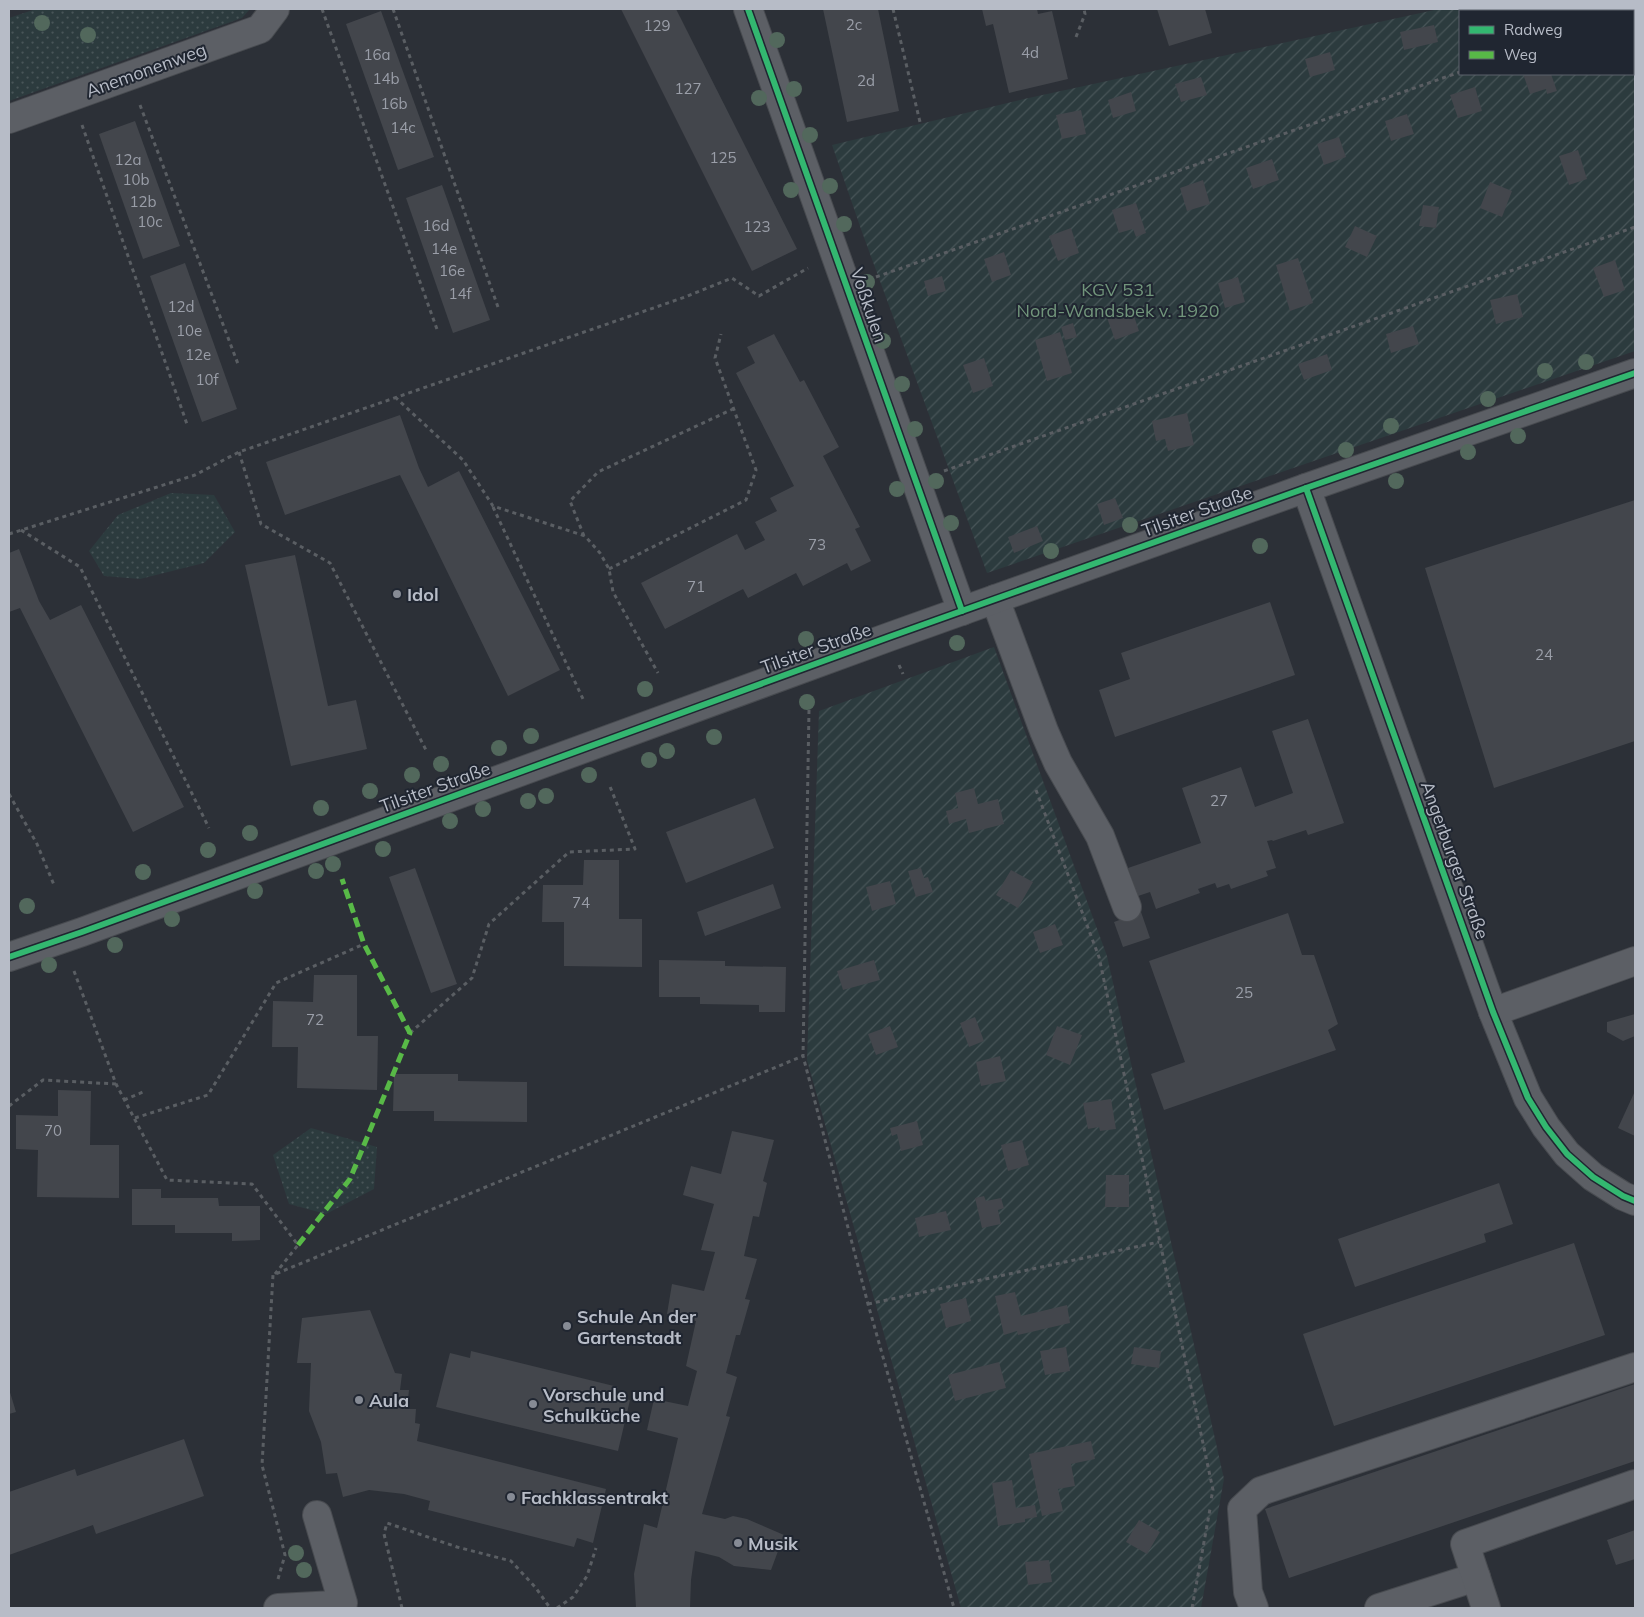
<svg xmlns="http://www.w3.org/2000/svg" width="1644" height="1617" font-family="Mulish,sans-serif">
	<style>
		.park { fill: url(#park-dots) }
		.garden { fill: url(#garden-furrows); fill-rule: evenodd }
		.building { fill: #43464c }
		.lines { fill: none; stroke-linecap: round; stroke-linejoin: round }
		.minor-casing { stroke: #484b50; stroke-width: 30 }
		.path { stroke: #5a5e63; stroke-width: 3; stroke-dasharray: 4 4; stroke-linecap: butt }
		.minor { stroke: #5c5f65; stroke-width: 28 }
		.quiet { stroke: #58b947; stroke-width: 5; stroke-dasharray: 10 5; stroke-linecap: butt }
		.cycleway-casing { stroke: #202631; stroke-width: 9 }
		.cycleway { stroke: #33b770; stroke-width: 6 }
		.tree { fill: #52685c }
		.poi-dot { fill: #868b95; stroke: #202631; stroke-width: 2 }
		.labels { text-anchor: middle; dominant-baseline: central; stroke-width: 4; stroke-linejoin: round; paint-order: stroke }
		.number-label { font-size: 15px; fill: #9a9ea8 }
		.street-label { font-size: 18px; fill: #b7bcc7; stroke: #202631 }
		.park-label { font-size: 18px; fill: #71957b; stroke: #202631 }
		.poi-label { font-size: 18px; font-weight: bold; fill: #b7bcc7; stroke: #202631; text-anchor: start }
	</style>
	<defs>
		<pattern id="park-dots" width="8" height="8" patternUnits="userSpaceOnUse" patternTransform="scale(1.25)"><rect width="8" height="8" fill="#2c3b3e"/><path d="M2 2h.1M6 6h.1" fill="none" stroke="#485558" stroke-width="1.8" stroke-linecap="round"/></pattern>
		<pattern id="garden-furrows" width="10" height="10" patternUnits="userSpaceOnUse" patternTransform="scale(1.25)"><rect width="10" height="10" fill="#2c3b3e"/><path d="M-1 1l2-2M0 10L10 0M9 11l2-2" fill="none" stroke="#485558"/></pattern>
	</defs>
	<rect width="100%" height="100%" fill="#2c3037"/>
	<g class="park">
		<polygon points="36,9 250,9 242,18 9,101 9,18"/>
		<polygon points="171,493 214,495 235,532 204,563 140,579 104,576 89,551 118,515"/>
		<polygon points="311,1128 377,1147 374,1189 326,1214 289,1204 273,1155"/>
	</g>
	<g class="garden">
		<path d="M1439,9h196v342l-648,222 -125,-341 -30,-87 192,-46zM1460,11h173v63h-173z"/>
		<polygon points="994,647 1107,956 1224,1479 1201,1608 961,1608 807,1060 819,711"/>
	</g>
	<g class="building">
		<polygon points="621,9 676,9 797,249 752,271"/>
		<polygon points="823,9 878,9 899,111 847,122"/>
		<polygon points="982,9 1037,9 1038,14 1052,11 1068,79 1009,93 993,24 986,26"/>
		<polygon points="1157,9 1205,9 1212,33 1169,46"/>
		<polygon points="381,11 434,157 398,170 346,24"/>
		<polygon points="1434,25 1438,42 1404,50 1400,32"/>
		<polygon points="1635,29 1635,60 1633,61 1633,30"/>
		<polygon points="1330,52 1335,70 1310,77 1305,59"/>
		<polygon points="1523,74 1551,74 1557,91 1547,94 1546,89 1530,94"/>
		<polygon points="1201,77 1207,95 1181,102 1175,84"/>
		<polygon points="1475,87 1482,111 1458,118 1450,95"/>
		<polygon points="1131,92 1136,111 1113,118 1108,100"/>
		<polygon points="1081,110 1086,134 1062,139 1056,115"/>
		<polygon points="1407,114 1414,134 1391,141 1385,121"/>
		<polygon points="135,121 180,246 143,259 99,134"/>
		<polygon points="1339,137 1346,157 1324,165 1317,144"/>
		<polygon points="1578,150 1587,179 1569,185 1559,156"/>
		<polygon points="1272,159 1279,180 1253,189 1246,168"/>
		<polygon points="1203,180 1210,204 1187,211 1180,188"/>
		<polygon points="1490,182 1512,191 1502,217 1480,208"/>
		<polygon points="442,185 490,320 453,333 406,198"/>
		<polygon points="1136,203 1146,233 1136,237 1133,229 1119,233 1112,210"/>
		<polygon points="1423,205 1439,207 1436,228 1419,226"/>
		<polygon points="1355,226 1377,236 1367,257 1345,247"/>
		<polygon points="1071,228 1079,253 1058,261 1049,236"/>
		<polygon points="1004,252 1011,275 992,282 984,259"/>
		<polygon points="1298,258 1313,303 1290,311 1276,265"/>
		<polygon points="1615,260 1625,290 1604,297 1593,268"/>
		<polygon points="185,263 237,409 202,422 150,276"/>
		<polygon points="942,276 946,291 928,296 924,281"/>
		<polygon points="1238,277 1245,302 1225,308 1218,283"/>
		<polygon points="1517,294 1523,317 1496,324 1490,300"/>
		<polygon points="1131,307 1139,331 1115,340 1106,315"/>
		<polygon points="1073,323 1077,337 1065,340 1061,327"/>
		<polygon points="1413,326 1419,344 1391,353 1386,334"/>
		<polygon points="1060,332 1072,373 1047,381 1035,340"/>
		<polygon points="774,334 800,382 804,380 839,447 823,456 860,527 855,529 871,561 851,571 847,563 803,586 796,573 748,598 743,589 665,629 641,583 737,534 745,550 765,540 755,522 777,511 770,498 794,486 736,373 755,363 747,347"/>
		<polygon points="1327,354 1332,370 1304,380 1298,364"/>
		<polygon points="984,358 993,386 973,393 963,365"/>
		<polygon points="1187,413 1194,445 1168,451 1165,439 1156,441 1152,421"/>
		<polygon points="400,415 419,468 428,487 459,471 560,670 508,696 400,475 285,515 266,462"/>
		<polygon points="1115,498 1123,518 1104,525 1097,504"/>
		<polygon points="1635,500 1635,741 1494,788 1425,568"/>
		<polygon points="1037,526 1043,541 1014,553 1008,537"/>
		<polygon points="19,549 39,601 50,620 81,605 184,807 133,832 20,608 9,612 9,553"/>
		<polygon points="295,555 328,706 356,700 367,749 291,766 245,565"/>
		<polygon points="1270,602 1295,675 1115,737 1099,690 1130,679 1121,653"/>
		<polygon points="1308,719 1344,823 1308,835 1306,830 1273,841 1272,840 1267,841 1276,868 1266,871 1268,876 1231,889 1229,884 1217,888 1215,883 1198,889 1200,893 1156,909 1150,892 1138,896 1128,868 1201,843 1182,788 1241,767 1255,807 1293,793 1272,731"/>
		<polygon points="974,788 978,804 998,799 1004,824 969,833 966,819 949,824 946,811 958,808 955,793"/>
		<polygon points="755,798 774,848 686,883 666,832"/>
		<polygon points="584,860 619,860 619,919 642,919 642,967 564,966 564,922 542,922 543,885 583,885"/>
		<polygon points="415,868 457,984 431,993 389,877"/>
		<polygon points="921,868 924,878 928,877 933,892 916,897 908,871"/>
		<polygon points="1011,870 1033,882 1018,908 996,895"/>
		<polygon points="890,881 896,904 872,911 866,887"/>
		<polygon points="773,884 781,908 705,936 697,912"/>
		<polygon points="1141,912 1150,938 1123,947 1114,922"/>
		<polygon points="1288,913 1302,955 1314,955 1338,1024 1328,1030 1336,1050 1164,1110 1151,1074 1185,1062 1149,961"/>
		<polygon points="1055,924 1063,945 1040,953 1033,932"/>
		<polygon points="659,960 725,961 725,966 786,967 785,1012 759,1012 759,1005 700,1004 700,997 659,997"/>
		<polygon points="874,960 880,980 843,990 837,971"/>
		<polygon points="314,975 357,975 357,1036 378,1036 377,1090 297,1088 298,1047 272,1047 273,1001 313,1002"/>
		<polygon points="1635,1014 1635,1036 1623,1041 1607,1032 1607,1022"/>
		<polygon points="975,1017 984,1041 969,1047 960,1023"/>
		<polygon points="890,1026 898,1047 876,1055 868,1034"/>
		<polygon points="1057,1026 1082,1035 1070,1065 1046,1055"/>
		<polygon points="1000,1056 1006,1081 981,1086 976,1062"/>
		<polygon points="394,1074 458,1074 458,1081 527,1082 527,1122 434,1121 434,1111 393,1111"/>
		<polygon points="58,1090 91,1091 90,1145 119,1145 119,1198 37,1197 38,1150 16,1149 16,1115 58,1116"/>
		<polygon points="1635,1091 1635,1136 1618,1128"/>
		<polygon points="1111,1099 1116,1129 1100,1131 1099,1127 1088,1129 1083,1103"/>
		<polygon points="917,1121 923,1145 901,1151 897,1134 892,1136 890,1128"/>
		<polygon points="732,1131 774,1140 763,1181 767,1183 759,1217 753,1216 744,1256 757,1259 745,1299 750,1300 740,1335 736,1335 726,1373 737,1377 726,1416 730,1417 702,1514 725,1519 733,1516 747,1519 784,1535 771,1570 734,1566 719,1557 695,1551 691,1580 690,1608 636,1608 634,1574 644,1524 657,1528 678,1438 647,1430 654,1399 688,1406 697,1371 686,1366 696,1321 667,1314 672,1284 704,1291 715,1252 701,1250 714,1204 683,1195 691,1166 721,1174"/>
		<polygon points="1022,1140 1029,1165 1008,1171 1001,1145"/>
		<polygon points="1106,1175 1129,1175 1129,1207 1105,1207"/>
		<polygon points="1499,1183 1513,1224 1484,1234 1486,1242 1355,1287 1338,1239"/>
		<polygon points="132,1189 161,1189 161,1198 218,1198 219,1206 260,1206 260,1240 232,1241 232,1233 175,1233 175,1225 132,1225"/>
		<polygon points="984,1196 986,1201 1001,1198 1004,1208 998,1210 1001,1224 982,1228 975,1198"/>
		<polygon points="946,1211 951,1230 919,1237 915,1218"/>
		<polygon points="1574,1243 1605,1335 1334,1426 1303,1334"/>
		<polygon points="1015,1292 1021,1316 1067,1305 1070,1323 1018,1335 1017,1331 1004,1335 995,1296"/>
		<polygon points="966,1298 971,1321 946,1328 940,1304"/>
		<polygon points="370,1310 395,1373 402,1374 400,1390 409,1390 407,1409 416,1409 415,1423 420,1424 417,1441 606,1489 593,1543 577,1538 574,1547 428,1510 430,1501 404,1494 369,1490 343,1497 337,1473 326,1474 321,1442 309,1411 311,1363 297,1363 302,1318"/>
		<polygon points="1066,1347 1070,1371 1045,1375 1040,1351"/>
		<polygon points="1134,1347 1161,1351 1159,1368 1131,1364"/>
		<polygon points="471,1351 618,1387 616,1397 630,1400 618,1451 436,1407 450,1353 470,1358"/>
		<polygon points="999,1362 1006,1388 955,1401 948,1375"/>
		<polygon points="1635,1384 1635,1461 1289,1578 1265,1509"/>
		<polygon points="9,1389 16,1412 9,1414"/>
		<polygon points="184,1439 204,1496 96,1534 93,1525 9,1555 9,1492 75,1469 77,1476"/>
		<polygon points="1091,1441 1095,1459 1071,1464 1075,1486 1058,1489 1063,1511 1042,1516 1029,1454"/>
		<polygon points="1012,1480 1016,1508 1035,1505 1037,1517 1025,1519 1025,1522 998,1526 992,1483"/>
		<polygon points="1139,1520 1160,1532 1147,1554 1126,1542"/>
		<polygon points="1635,1530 1635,1559 1616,1565 1607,1540"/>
		<polygon points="1049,1560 1052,1582 1028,1585 1025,1562"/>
	</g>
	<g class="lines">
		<g class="minor-casing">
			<g id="minor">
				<polyline points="748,9 962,611"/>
				<polyline points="9,119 260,29 275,9"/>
				<polyline points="1306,488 1493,1012 1528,1098 1546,1127 1567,1154 1593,1177 1623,1196 1635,1201"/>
				<polyline points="995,599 1044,731 1058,763 1100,836 1127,907"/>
				<polyline points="9,957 82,932 889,637 1306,488 1635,373"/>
				<polyline points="1493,1012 1635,961"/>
				<polyline points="278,1608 335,1605 343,1603 317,1515"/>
				<polyline points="1254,1608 1248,1592 1242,1509 1261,1491 1635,1367"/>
				<polyline points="1379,1608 1476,1577"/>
				<polyline points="1486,1608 1465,1544 1635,1484"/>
			</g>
		</g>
		<g class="path">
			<polyline points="322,9 438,332"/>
			<polyline points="393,9 499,310"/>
			<polyline points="893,9 920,122"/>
			<polyline points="1633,12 1635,11"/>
			<polyline points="1076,37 1085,14 1084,9"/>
			<polyline points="140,105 238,364"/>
			<polyline points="82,125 188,427"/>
			<polyline points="876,277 1460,72"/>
			<polyline points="395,397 463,460 493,506 585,536 600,553 609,569 613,592 658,673"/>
			<polyline points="239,452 261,524 330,563 427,752"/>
			<polyline points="944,471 1635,227"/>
			<polyline points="493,507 583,699"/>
			<polyline points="21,530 80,567 209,828"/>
			<polyline points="9,534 195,475 239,452 685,297 732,278 759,296 808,268"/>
			<polyline points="584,536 570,501 598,472 733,409"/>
			<polyline points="609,569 746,500 756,470 715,358 721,334"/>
			<polyline points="899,665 903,674"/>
			<polyline points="809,710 803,1056 868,1304 954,1608"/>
			<polyline points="1036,790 1099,957 1213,1490 1211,1500"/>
			<polyline points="9,794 37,844 54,885"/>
			<polyline points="74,971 116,1084 167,1180 252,1184 298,1245 275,1274"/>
			<polyline points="410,1033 472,978 489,924 569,852 635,849 609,784"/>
			<polyline points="124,1100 143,1092"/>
			<polyline points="9,1106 43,1080 116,1084"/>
			<polyline points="135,1118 208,1095 276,983 364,944"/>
			<polyline points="868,1304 1159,1242"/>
			<polyline points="278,1579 285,1555 262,1465 273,1275 803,1056"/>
			<polyline points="402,1608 384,1534 387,1523 457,1547 511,1561 536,1588 550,1608"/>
			<polyline points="557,1608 573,1597 587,1576 596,1548"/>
			<polyline points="1192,1608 1210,1509"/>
		</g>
		<use href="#minor" class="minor"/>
		<polyline class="quiet" points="298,1245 350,1179 410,1033 364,944 342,879"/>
		<g class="cycleway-casing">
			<g id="cycleway">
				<polyline points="748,9 962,611"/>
				<polyline points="1306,488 1493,1012 1528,1098 1546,1127 1567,1154 1593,1177 1623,1196 1635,1201"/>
				<polyline points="9,957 82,932 889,637 1306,488 1635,373"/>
			</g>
		</g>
		<use href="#cycleway" class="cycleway"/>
	</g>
	<g class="tree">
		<circle cx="42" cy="23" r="8"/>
		<circle cx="88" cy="35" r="8"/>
		<circle cx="777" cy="40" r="8"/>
		<circle cx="794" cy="89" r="8"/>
		<circle cx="759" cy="98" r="8"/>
		<circle cx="810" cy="135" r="8"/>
		<circle cx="830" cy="186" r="8"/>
		<circle cx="791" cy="190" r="8"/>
		<circle cx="844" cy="224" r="8"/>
		<circle cx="867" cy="282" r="8"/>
		<circle cx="883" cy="341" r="8"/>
		<circle cx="1586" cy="362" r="8"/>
		<circle cx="1545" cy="371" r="8"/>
		<circle cx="902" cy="384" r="8"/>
		<circle cx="1488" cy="399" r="8"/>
		<circle cx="1391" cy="426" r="8"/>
		<circle cx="915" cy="429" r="8"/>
		<circle cx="1518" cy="436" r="8"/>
		<circle cx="1346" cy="450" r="8"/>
		<circle cx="1468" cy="452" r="8"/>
		<circle cx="936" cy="481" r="8"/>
		<circle cx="1396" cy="481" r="8"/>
		<circle cx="897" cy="489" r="8"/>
		<circle cx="951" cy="523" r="8"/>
		<circle cx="1130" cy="525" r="8"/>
		<circle cx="1260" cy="546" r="8"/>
		<circle cx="1051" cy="551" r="8"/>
		<circle cx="806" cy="639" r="8"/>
		<circle cx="957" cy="643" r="8"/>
		<circle cx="645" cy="689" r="8"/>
		<circle cx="807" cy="702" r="8"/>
		<circle cx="531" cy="736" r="8"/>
		<circle cx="714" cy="737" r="8"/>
		<circle cx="499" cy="748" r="8"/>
		<circle cx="667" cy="751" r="8"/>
		<circle cx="649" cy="760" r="8"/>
		<circle cx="441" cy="764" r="8"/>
		<circle cx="412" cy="775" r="8"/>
		<circle cx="589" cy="775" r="8"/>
		<circle cx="370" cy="791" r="8"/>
		<circle cx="546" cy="796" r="8"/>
		<circle cx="528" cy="801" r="8"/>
		<circle cx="321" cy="808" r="8"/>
		<circle cx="483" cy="809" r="8"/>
		<circle cx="450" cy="821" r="8"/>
		<circle cx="250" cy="833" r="8"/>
		<circle cx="383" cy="849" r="8"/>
		<circle cx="208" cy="850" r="8"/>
		<circle cx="333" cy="864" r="8"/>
		<circle cx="316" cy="871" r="8"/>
		<circle cx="143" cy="872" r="8"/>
		<circle cx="255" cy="891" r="8"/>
		<circle cx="27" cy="906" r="8"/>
		<circle cx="172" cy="919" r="8"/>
		<circle cx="115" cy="945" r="8"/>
		<circle cx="49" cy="965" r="8"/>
		<circle cx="296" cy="1553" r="8"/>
		<circle cx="304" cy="1570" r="8"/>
	</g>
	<g class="poi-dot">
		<circle cx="397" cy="594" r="5"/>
		<circle cx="567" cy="1326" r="5"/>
		<circle cx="359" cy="1400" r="5"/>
		<circle cx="533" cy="1404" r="5"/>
		<circle cx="511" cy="1497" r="5"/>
		<circle cx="738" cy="1543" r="5"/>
	</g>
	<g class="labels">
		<g class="number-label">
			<text x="854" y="24">2c</text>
			<text x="657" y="25">129</text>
			<text x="1030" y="52">4d</text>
			<text x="377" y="54">16a</text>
			<text x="386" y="78">14b</text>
			<text x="866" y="80">2d</text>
			<text x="688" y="88">127</text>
			<text x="394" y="103">16b</text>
			<text x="403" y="127">14c</text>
			<text x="723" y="157">125</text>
			<text x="128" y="159">12a</text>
			<text x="136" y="179">10b</text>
			<text x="143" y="201">12b</text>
			<text x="150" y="221">10c</text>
			<text x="436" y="225">16d</text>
			<text x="757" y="226">123</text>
			<text x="444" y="248">14e</text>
			<text x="452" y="270">16e</text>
			<text x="460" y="293">14f</text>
			<text x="181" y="306">12d</text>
			<text x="189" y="330">10e</text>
			<text x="198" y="354">12e</text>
			<text x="207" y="379">10f</text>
			<text x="817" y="544">73</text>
			<text x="696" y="586">71</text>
			<text x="1544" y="654">24</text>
			<text x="1219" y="800">27</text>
			<text x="581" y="902">74</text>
			<text x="1244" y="992">25</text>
			<text x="315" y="1019">72</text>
			<text x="53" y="1130">70</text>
		</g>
		<g class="street-label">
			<text transform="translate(146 70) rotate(-20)">Anemonenweg</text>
			<text transform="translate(869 305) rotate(71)">Voßkulen</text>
			<text transform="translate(1197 511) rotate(-20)">Tilsiter Straße</text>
			<text transform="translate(816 648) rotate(-20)">Tilsiter Straße</text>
			<text transform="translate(435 787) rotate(-20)">Tilsiter Straße</text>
			<text transform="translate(1455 860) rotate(70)">Angerburger Straße</text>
		</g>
		<g class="park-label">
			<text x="1118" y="289">KGV 531<tspan x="1118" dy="21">Nord-Wandsbek v. 1920</tspan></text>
		</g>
		<g class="poi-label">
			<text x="407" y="594">Idol</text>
			<text x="577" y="1316">Schule An der<tspan x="577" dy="21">Gartenstadt</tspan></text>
			<text x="543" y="1394">Vorschule und<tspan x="543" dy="21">Schulküche</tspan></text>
			<text x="369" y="1400">Aula</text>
			<text x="521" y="1497">Fachklassentrakt</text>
			<text x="748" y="1543">Musik</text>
		</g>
	</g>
	<rect width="1644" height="1617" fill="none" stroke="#b7bcc7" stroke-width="20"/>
	<rect x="1459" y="10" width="175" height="65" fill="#202631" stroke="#5c626d"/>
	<rect x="1469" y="26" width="25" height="8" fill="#33b770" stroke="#5c626d"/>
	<text x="1504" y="35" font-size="15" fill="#b7bcc7">Radweg</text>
	<rect x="1469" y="51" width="25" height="8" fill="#58b947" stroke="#5c626d"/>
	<text x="1504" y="60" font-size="15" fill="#b7bcc7">Weg</text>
</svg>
